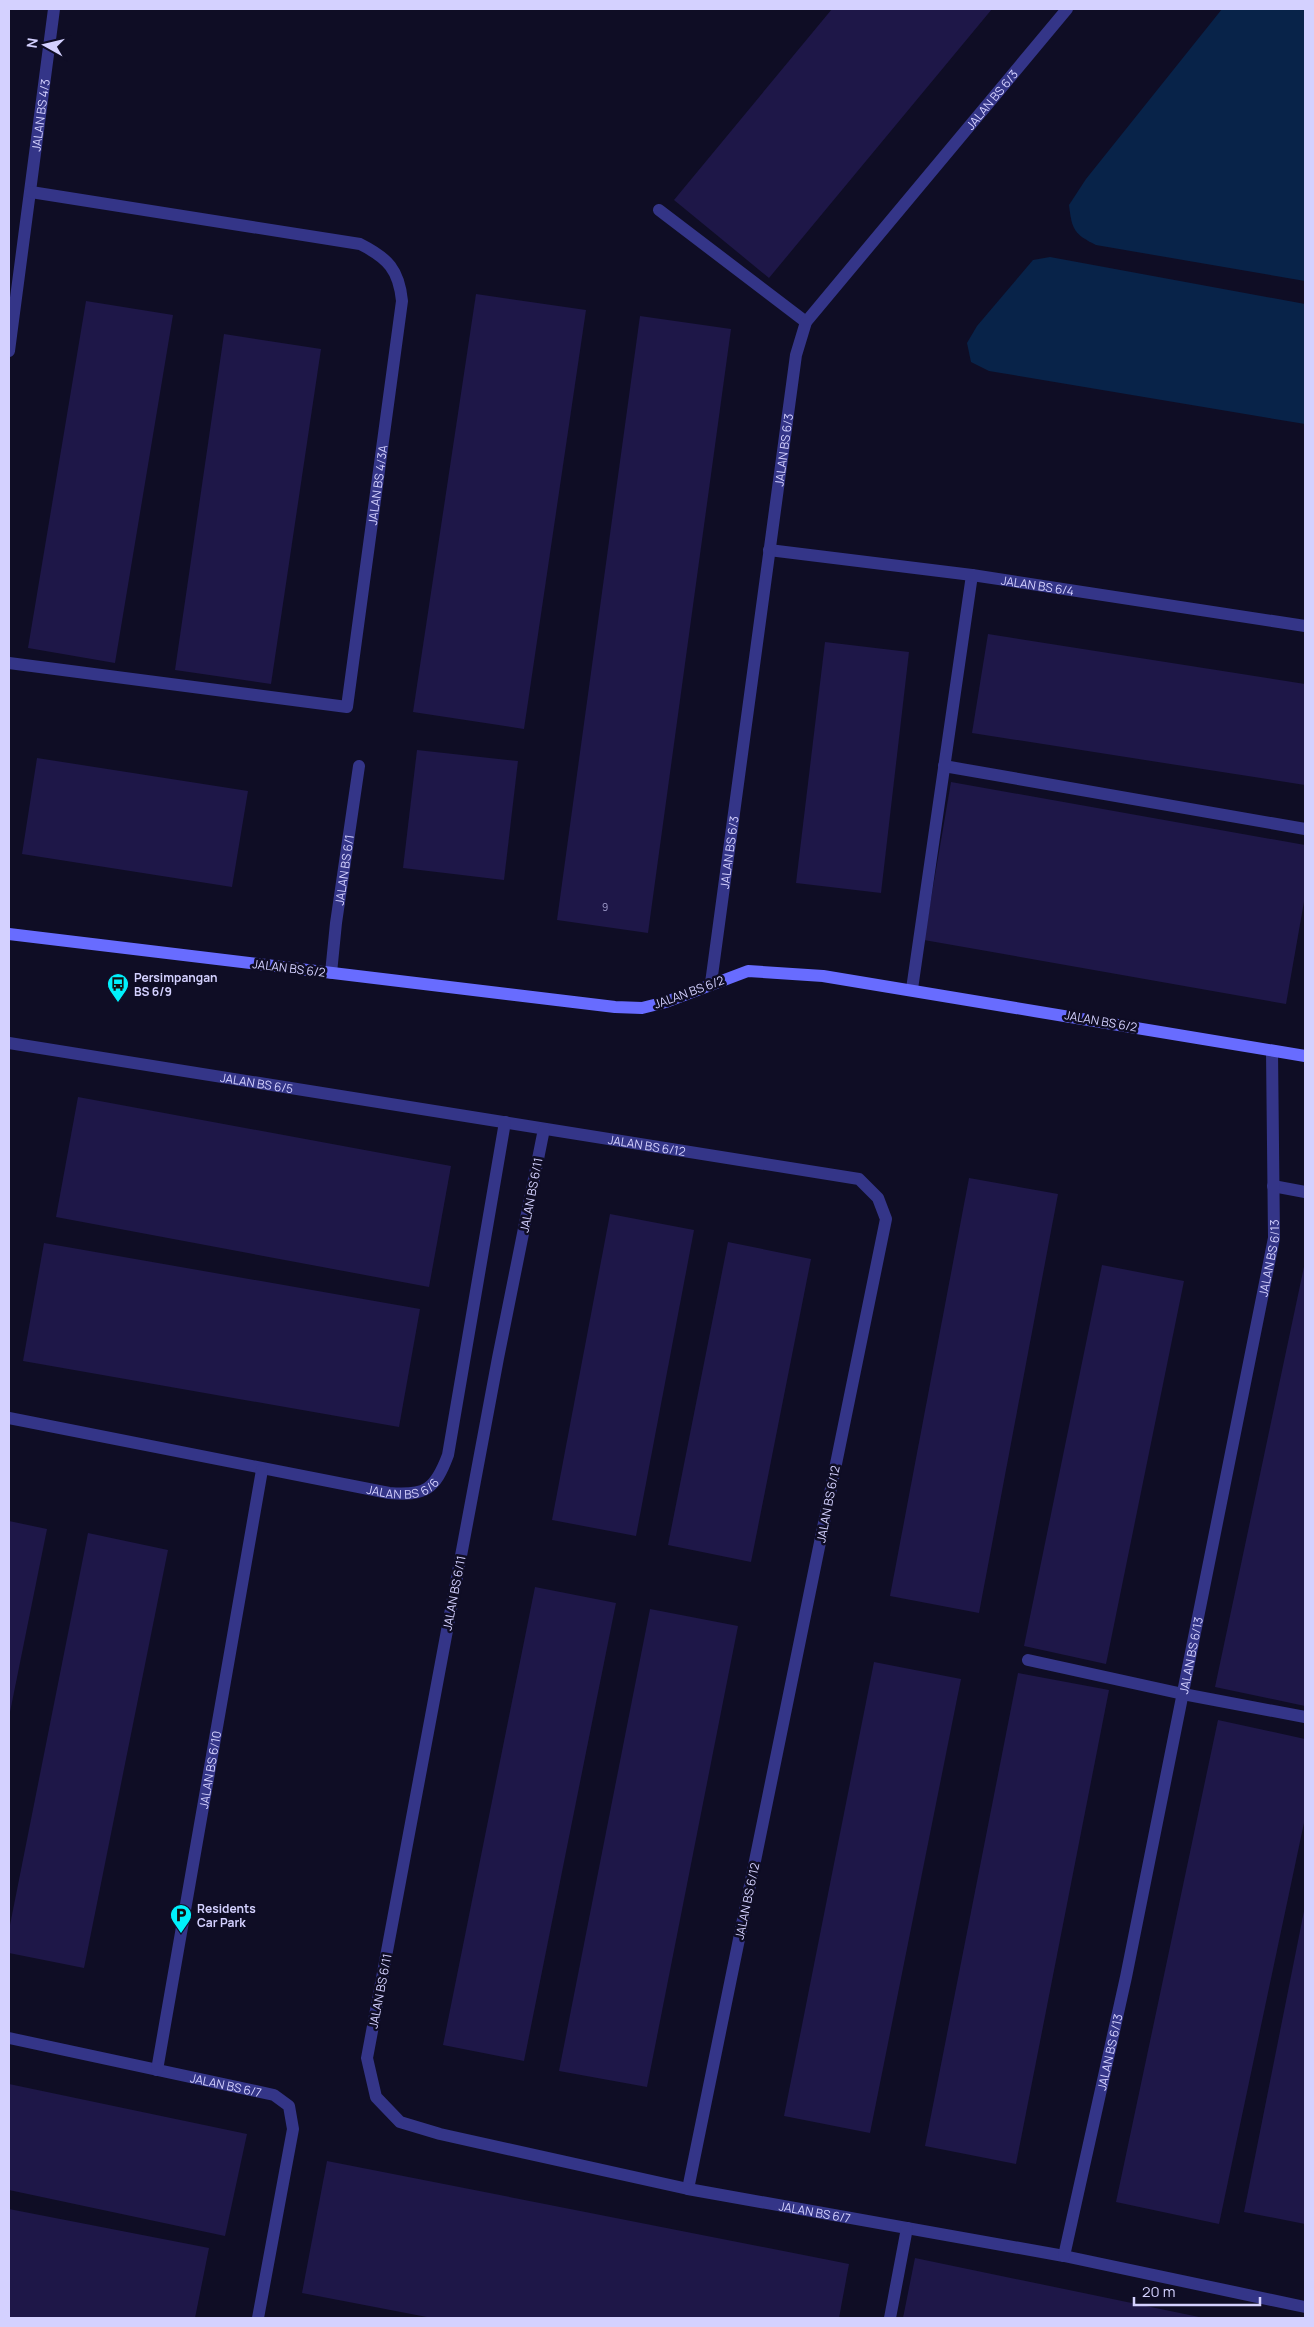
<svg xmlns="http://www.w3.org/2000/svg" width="1314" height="2327" font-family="Manrope,sans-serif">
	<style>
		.water { fill: #082349 }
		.building { fill: #1e1748 }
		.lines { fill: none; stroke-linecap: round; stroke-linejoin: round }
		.lane { stroke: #343588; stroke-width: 12 }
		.street { stroke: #343588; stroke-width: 12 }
		.secondary { stroke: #686cff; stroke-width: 12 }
		.labels { text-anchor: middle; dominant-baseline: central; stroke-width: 5; stroke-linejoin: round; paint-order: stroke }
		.number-label { font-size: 10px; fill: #a6a2d1 }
		.street-label { font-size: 12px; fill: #d4d1ff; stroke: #0f0d25 }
		.poi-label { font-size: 12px; font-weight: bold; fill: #d4d1ff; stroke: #0f0d25; text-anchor: start }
	</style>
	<rect width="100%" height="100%" fill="#0f0d25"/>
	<g class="water">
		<path d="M1222,9h83v272l-209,-36c-22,-11 -24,-15 -27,-40l17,-26z"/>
		<polygon points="1050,257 1305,304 1305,424 989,371 971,362 967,343 977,326 1033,260"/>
	</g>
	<g class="building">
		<polygon points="832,9 992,9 769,278 674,200"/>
		<polygon points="476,294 586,310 524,729 413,712"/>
		<polygon points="86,301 173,315 115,663 28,648"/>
		<polygon points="640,316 731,329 648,933 557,920"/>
		<polygon points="224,334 321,349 271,684 175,670"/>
		<polygon points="988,634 1305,684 1305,785 972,733"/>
		<polygon points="825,642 909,652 881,893 796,883"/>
		<polygon points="417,750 518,761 504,880 403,868"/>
		<polygon points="37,758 248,791 232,887 22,854"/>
		<polygon points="951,782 1305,845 1305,896 1286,1004 924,940"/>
		<polygon points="78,1097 451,1166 429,1287 56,1217"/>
		<polygon points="969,1178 1058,1194 979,1613 890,1596"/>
		<polygon points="610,1214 694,1230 636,1536 552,1520"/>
		<polygon points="728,1242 811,1259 751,1562 668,1545"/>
		<polygon points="44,1243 420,1309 399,1427 23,1361"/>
		<polygon points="1305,1262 1305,1706 1215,1687"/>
		<polygon points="1102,1265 1184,1281 1106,1664 1024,1646"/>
		<polygon points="9,1521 47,1529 10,1712 9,1712"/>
		<polygon points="88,1533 168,1550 84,1968 9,1953 9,1930"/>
		<polygon points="535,1587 616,1603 524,2061 443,2045"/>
		<polygon points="650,1609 738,1626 647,2087 559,2071"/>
		<polygon points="874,1662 961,1679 870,2133 784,2116"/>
		<polygon points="1018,1673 1109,1690 1016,2164 925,2146"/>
		<polygon points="1218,1720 1305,1739 1305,1818 1219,2224 1116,2202"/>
		<polygon points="1304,1911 1305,1911 1305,2224 1244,2212"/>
		<polygon points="9,2084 247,2134 225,2236 9,2190"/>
		<polygon points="327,2161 849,2264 839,2318 432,2318 302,2293"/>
		<polygon points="9,2209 209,2248 195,2318 9,2318"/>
		<polygon points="915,2258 1199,2317 1199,2318 903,2318"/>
	</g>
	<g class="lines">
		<g class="lane">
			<polyline points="944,766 1305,829"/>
			<polyline points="912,989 972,575"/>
			<polyline points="1028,1660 1183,1694 1305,1717"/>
		</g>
		<g class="street">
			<polyline points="659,210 806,322"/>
			<path id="s1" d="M9,351l45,-342"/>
			<path id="s2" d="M769,550l203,25 333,51"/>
			<path id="s3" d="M9,663l338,44 55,-406c-3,-31 -14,-43 -42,-57l-329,-52"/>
			<path id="s4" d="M331,973l5,-50 23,-157"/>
			<path id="s5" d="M711,983l85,-628 10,-33 261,-313"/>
			<path id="s6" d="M9,1043l850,136 19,19 8,21 -198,970"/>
			<path id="s7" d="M544,1129l-46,229 -131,700 9,39 24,25 40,12 248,55 376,67 241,51"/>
			<polyline points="1273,1186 1305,1192"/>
			<path id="s8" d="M9,1418l380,75c36,3 46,-3 59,-38l57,-333"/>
			<path id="s9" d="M9,2038l265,57 15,11 4,23 -35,189"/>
			<path id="s10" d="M157,2070l105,-600"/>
			<path id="s11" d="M1064,2256l62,-279 148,-739 -2,-187"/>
			<polyline points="890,2318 907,2228"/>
		</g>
		<polyline class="secondary" points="9,934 615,1007 642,1008 666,1002 748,971 823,976 1305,1056"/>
	</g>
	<defs>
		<g id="bus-pin" transform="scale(1.125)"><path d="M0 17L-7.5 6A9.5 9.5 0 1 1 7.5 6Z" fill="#00f1fc" stroke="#0f0d25"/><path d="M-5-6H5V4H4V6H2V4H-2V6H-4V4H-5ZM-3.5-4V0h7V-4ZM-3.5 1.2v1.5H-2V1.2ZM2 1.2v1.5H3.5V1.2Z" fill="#111"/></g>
		<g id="parking-pin" transform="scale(1.125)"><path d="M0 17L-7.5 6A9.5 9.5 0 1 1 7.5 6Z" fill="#00f1fc" stroke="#0f0d25"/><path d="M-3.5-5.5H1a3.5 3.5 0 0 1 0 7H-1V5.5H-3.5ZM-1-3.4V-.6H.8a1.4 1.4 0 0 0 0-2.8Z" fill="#111"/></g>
	</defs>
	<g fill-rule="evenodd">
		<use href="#bus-pin" x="118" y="984"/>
		<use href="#parking-pin" x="181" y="1915"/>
	</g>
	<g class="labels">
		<g class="number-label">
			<text x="605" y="907">9</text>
		</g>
		<g class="street-label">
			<text stroke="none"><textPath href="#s5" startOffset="958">JALAN BS 6/3</textPath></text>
			<text stroke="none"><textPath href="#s1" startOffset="238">JALAN BS 4/3</textPath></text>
			<text stroke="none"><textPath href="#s5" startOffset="538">JALAN BS 6/3</textPath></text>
			<text stroke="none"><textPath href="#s3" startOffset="565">JALAN BS 4/3A</textPath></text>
			<text stroke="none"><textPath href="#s2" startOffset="271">JALAN BS 6/4</textPath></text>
			<text stroke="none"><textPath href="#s5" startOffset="132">JALAN BS 6/3</textPath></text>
			<text stroke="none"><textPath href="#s4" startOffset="104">JALAN BS 6/1</textPath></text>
			<text transform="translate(289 968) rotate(7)">JALAN BS 6/2</text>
			<text transform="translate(689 992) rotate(-20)">JALAN BS 6/2</text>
			<text transform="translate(1101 1021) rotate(10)">JALAN BS 6/2</text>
			<text stroke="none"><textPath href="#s6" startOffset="251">JALAN BS 6/5</textPath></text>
			<text stroke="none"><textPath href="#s6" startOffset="646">JALAN BS 6/12</textPath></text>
			<text transform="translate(531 1195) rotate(-79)">JALAN BS 6/11</text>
			<text stroke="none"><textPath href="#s11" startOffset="1019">JALAN BS 6/13</textPath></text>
			<text stroke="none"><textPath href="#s8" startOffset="402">JALAN BS 6/6</textPath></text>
			<text transform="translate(828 1504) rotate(-79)">JALAN BS 6/12</text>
			<text transform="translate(454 1593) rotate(-79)">JALAN BS 6/11</text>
			<text stroke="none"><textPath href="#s11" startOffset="614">JALAN BS 6/13</textPath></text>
			<text stroke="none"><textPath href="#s10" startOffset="305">JALAN BS 6/10</textPath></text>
			<text transform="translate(747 1901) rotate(-78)">JALAN BS 6/12</text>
			<text transform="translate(380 1991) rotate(-79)">JALAN BS 6/11</text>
			<text stroke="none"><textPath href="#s11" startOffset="209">JALAN BS 6/13</textPath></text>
			<text stroke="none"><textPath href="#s9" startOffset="222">JALAN BS 6/7</textPath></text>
			<text stroke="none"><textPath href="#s7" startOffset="1445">JALAN BS 6/7</textPath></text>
		</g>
		<g class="poi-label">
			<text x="134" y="977">Persimpangan<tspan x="134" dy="14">BS 6/9</tspan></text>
			<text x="197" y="1908">Residents<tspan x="197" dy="14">Car Park</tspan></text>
		</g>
	</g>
	<rect width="1314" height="2327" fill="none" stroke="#d4d1ff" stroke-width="20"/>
	<g transform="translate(45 45) rotate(278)" stroke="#0f0d25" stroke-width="4" paint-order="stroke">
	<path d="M0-4L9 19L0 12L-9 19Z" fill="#d4d1ff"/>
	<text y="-8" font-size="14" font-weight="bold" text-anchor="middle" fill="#d4d1ff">N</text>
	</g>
	<path d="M1134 2297v8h126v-8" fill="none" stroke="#d4d1ff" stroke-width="2.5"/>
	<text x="1142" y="2297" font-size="15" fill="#d4d1ff" stroke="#0f0d25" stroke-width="4" paint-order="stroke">20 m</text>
</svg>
